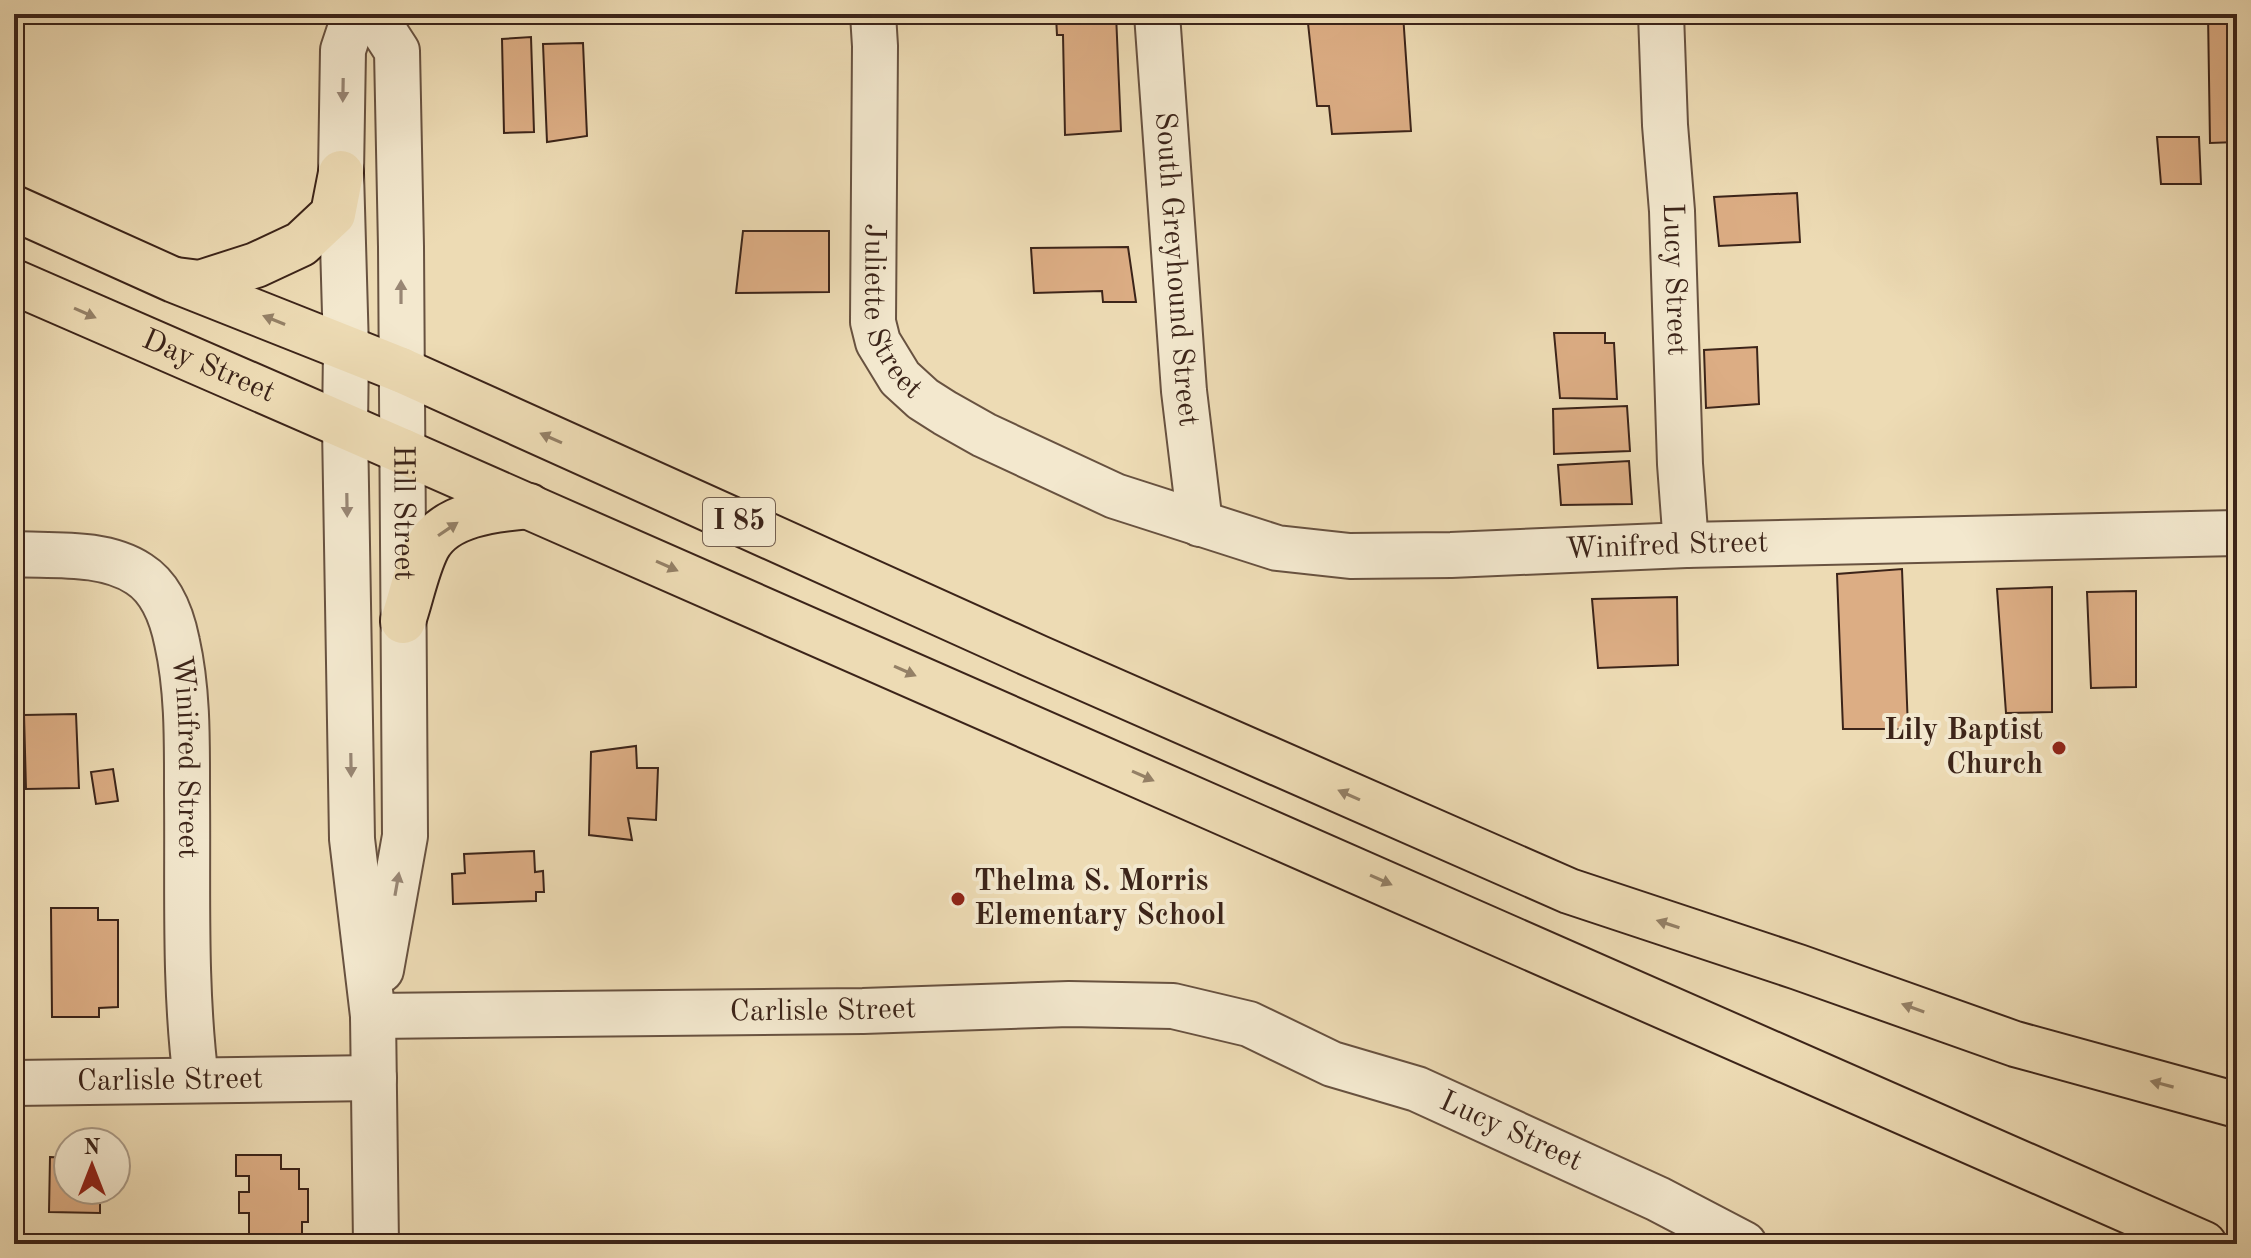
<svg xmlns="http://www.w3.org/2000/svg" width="2251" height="1258" font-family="'Old Standard TT',serif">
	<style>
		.building { fill: #dcad84; stroke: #3c2419; stroke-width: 2 }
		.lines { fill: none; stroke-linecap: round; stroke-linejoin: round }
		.minor-casing { stroke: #685240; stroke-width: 48 }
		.major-casing { stroke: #3c2419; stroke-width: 48 }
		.highway-casing { stroke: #3c2419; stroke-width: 48 }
		.minor { stroke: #f3e8ce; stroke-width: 44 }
		.major { stroke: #eddbb4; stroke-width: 44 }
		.highway { stroke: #eddbb4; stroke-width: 44 }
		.oneway { fill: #988674 }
		.oneway2 { fill: #948066 }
		.poi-dot { fill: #8f2418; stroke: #f3e8ce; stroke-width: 3 }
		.labels { text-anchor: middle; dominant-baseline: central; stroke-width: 8; stroke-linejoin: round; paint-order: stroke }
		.shield { fill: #f3e8ce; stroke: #735f4f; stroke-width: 2 }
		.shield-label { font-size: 28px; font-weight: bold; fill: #3c2419 }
		.street-label { font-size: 30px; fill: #3c2419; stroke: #f3e8ce }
		.poi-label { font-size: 30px; font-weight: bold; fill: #3c2419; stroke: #f3e8ce; text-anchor: end }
	</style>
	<rect width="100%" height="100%" fill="#eddbb4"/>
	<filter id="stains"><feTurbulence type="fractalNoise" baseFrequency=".0025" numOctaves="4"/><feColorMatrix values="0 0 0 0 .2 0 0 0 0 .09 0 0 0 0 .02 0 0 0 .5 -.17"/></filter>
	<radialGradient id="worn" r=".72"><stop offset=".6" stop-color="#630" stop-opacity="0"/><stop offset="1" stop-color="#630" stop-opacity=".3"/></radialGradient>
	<g class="building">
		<polygon points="1116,14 1121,131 1065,135 1063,35 1057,35 1056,16"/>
		<polygon points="1307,14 1403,14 1411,131 1332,134 1329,106 1317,106"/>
		<polygon points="2208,14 2237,14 2237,142 2210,143"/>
		<polygon points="531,37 534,132 504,133 502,39"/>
		<polygon points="583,43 587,136 547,142 543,44"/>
		<polygon points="2157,137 2199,137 2201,184 2161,184"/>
		<polygon points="1797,193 1800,242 1719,246 1714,197"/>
		<polygon points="743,231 829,231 829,292 736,293"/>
		<polygon points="1128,247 1136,302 1103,302 1102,291 1034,293 1031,248"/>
		<polygon points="1554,333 1605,333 1605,343 1614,343 1617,399 1560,398"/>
		<polygon points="1757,347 1759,404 1706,408 1704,350"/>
		<polygon points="1627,406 1630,451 1554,454 1553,409"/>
		<polygon points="1629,461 1632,504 1561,505 1558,465"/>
		<polygon points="1902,569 1908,729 1843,729 1837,574"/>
		<polygon points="2052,587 2052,712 2006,713 1997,589"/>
		<polygon points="2136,591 2136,687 2091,688 2087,592"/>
		<polygon points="1677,597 1678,665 1598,668 1592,599"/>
		<polygon points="76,714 79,788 26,789 24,715"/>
		<polygon points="636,746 637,768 658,768 656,820 628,818 632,840 589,835 591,752"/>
		<polygon points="113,769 118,801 96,804 91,772"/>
		<polygon points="534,851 535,872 543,871 544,892 536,892 536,901 453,904 452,874 465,873 464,854"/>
		<polygon points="51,908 98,908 98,920 118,920 118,1007 99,1008 99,1017 52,1017"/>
		<polygon points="236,1155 281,1155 281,1169 299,1169 299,1189 308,1189 308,1222 302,1222 302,1244 249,1244 249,1213 239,1213 239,1192 249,1192 249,1176 236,1176"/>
		<polygon points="50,1157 68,1158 68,1190 100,1190 100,1213 49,1212"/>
	</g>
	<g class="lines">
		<g class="minor-casing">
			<g id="minor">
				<polyline points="355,14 343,50 341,173 346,349 345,427 352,839 373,1016 376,1244"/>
				<path id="s1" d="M373,14l24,37 4,196 4,589 -24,134"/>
				<path id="s2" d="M873,14l2,32 -2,276 5,20 22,36 23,21 22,14 39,22 131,61 162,52 73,8 101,-1 235,-10 551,-12"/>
				<path id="s3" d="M1157,14l27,377 16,133"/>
				<path id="s4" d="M1661,14l4,111 7,86 8,253 6,81"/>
				<path id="s5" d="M14,554c40,2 90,-3 125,20 22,14 33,43 38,68 11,49 10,101 10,152 1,95 -3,192 9,286"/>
				<path id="s6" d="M373,1016l490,-5 206,-7 104,2 76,18 83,40 85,25 241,110 86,45"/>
				<path id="s7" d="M14,1083l360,-5"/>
			</g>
		</g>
		<g class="major-casing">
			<g id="major">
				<polyline points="14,208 174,280 401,370"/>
				<polyline points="176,280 200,283 256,265 301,244 333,214 341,173"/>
				<path id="s8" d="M14,282l388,169"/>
			</g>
		</g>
		<g class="highway-casing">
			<g id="highway">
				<polyline points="401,370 1039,658 1569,891 1798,967 2015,1044 2237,1105"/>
				<polyline points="402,451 2204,1244"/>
				<path d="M403,621c8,-23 13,-51 24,-73 17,-34 68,-39 102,-42"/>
			</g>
		</g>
		<use href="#minor" class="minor"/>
		<use href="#major" class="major"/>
		<use href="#highway" class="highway"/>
	</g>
	<defs><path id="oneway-solid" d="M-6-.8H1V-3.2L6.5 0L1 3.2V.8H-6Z" transform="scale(2)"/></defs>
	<g class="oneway">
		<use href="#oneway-solid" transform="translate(343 90) rotate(91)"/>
		<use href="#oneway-solid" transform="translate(401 292) rotate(-90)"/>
		<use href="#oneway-solid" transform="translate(347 505) rotate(89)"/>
		<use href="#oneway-solid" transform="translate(351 765) rotate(89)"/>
		<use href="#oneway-solid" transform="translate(397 884) rotate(-80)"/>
	</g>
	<g class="oneway2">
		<use href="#oneway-solid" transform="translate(85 313) rotate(24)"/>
		<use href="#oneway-solid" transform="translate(274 320) rotate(-158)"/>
		<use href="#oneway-solid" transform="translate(551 438) rotate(-156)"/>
		<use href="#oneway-solid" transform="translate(448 529) rotate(-34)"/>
		<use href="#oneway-solid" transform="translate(667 566) rotate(24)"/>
		<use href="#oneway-solid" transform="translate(905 671) rotate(24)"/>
		<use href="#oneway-solid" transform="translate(1143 776) rotate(24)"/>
		<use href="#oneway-solid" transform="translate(1349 795) rotate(-156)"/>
		<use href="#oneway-solid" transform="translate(1381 880) rotate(24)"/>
		<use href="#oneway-solid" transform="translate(1668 924) rotate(-162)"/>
		<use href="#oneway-solid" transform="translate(1913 1008) rotate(-160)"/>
		<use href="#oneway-solid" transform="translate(2162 1084) rotate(-165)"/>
	</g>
	<g class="poi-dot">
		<circle cx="2059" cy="748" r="8"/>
		<circle cx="958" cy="899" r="8"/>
	</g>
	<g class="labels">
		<rect class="shield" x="703" y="498" width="72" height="48" rx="6"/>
		<g class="shield-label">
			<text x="739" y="522">I 85</text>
		</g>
		<g class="street-label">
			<text stroke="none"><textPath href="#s3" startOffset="256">South Greyhound Street</textPath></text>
			<text stroke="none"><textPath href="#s4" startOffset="266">Lucy Street</textPath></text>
			<text stroke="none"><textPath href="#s2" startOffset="302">Juliette Street</textPath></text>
			<text stroke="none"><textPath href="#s8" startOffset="212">Day Street</textPath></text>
			<text stroke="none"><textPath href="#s1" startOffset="506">Hill Street</textPath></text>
			<text stroke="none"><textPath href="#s2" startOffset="1178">Winifred Street</textPath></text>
			<text stroke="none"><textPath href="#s5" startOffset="324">Winifred Street</textPath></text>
			<text stroke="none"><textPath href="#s6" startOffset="450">Carlisle Street</textPath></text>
			<text stroke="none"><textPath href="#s7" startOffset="156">Carlisle Street</textPath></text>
			<text stroke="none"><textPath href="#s6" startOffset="1162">Lucy Street</textPath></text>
		</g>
		<g class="poi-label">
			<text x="2043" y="731">Lily Baptist<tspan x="2043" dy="34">Church</tspan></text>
			<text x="974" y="882" text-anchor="start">Thelma S. Morris<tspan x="974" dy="34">Elementary School</tspan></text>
		</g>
	</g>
	<rect width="2251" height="1258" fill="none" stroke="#eddbb4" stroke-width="48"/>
	<rect x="16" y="16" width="2219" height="1226" fill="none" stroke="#3c2419" stroke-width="4"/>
	<rect x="24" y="24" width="2203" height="1210" fill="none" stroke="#3c2419" stroke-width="2"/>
	<g transform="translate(92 1166)"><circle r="38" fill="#f3e8ce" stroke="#aa9a86" stroke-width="2"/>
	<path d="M0-6L14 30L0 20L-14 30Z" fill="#8f2418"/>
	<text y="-12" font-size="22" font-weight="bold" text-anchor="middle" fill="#3c2419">N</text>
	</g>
	<rect width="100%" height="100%" filter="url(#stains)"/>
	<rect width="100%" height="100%" fill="url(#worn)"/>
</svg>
